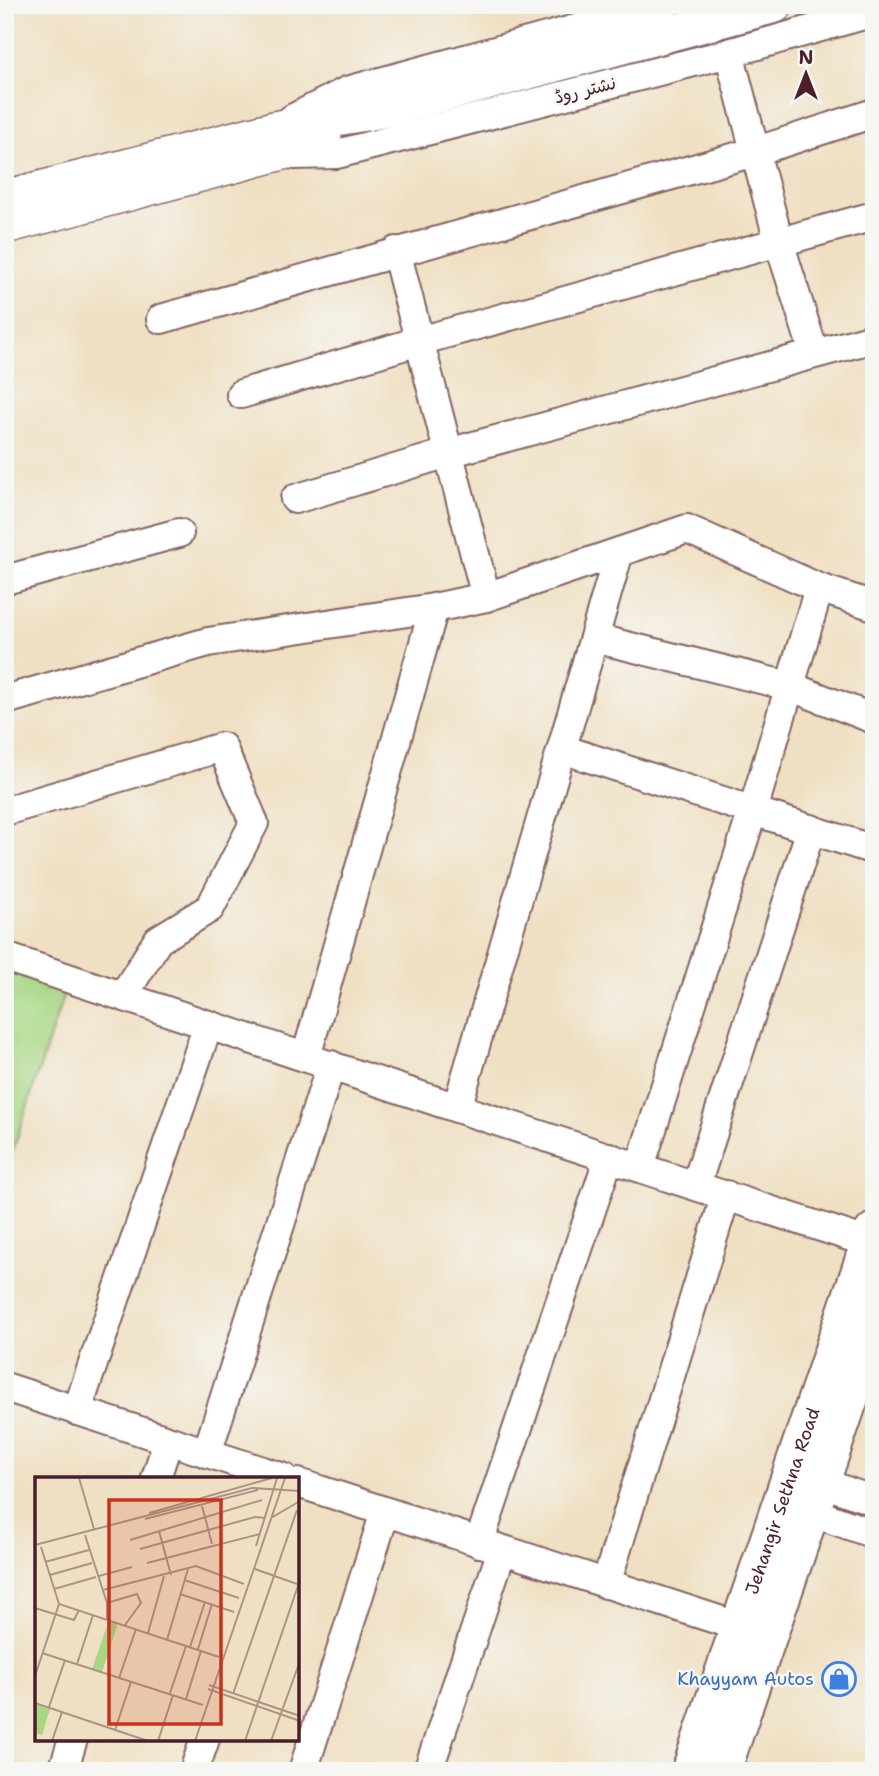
<svg xmlns="http://www.w3.org/2000/svg" width="879" height="1776" font-family="'Shantell Sans','Playpen Sans Arabic',sans-serif">
	<style>
		.green { fill: #a7d785; stroke: #787b58; stroke-width: 2 }
		.lines { fill: none; stroke-linecap: round; stroke-linejoin: round }
		.minor-casing { stroke: #846360; stroke-width: 32 }
		.major-casing { stroke: #846360; stroke-width: 38 }
		.highway-casing { stroke: #846360; stroke-width: 42 }
		.minor { stroke: #fff; stroke-width: 28 }
		.major { stroke: #fff; stroke-width: 35 }
		.highway { stroke: #fff; stroke-width: 38 }
		.labels { text-anchor: middle; dominant-baseline: central; stroke-width: 5; stroke-linejoin: round; paint-order: stroke }
		.street-label { font-size: 18px; fill: #4a1f2b; stroke: #f6f6f2 }
		.shop-label { font-size: 18px; fill: #366cbe; stroke: #f6f6f2; text-anchor: end }
		.inset-road { fill: none; stroke: #ad9386; stroke-width: 2 }
		.view { fill: #c8321e; fill-opacity: 0.15; stroke: #c8321e; stroke-width: 3.5 }
		.inset-edge { fill: none; stroke: #4a1f2b; stroke-width: 3.5 }
	</style>
	<rect width="100%" height="100%" fill="#f6f6f2"/>
	<filter id="ink" filterUnits="userSpaceOnUse"><feTurbulence type="fractalNoise" baseFrequency=".0143" numOctaves="2"/><feDisplacementMap in="SourceGraphic" scale="14" xChannelSelector="R" yChannelSelector="G"/><feConvolveMatrix kernelMatrix="1 2 1 2 8 2 1 2 1" color-interpolation-filters="sRGB"/></filter>
	<filter id="wash" filterUnits="userSpaceOnUse"><feTurbulence type="fractalNoise" baseFrequency=".00686" numOctaves="4" result="noise"/><feDisplacementMap in="SourceGraphic" scale="28" xChannelSelector="R" yChannelSelector="G"/><feGaussianBlur stdDeviation="1.57" result="paint"/><feColorMatrix in="noise" values="0 0 0 0 0 0 0 0 0 0 0 0 0 0 0 0 0 1.4 0 .05"/><feComposite in="paint" operator="in"/></filter>
	<g filter="url(#wash)">
		<rect width="100%" height="100%" fill="#efe0c3"/>
		<polygon class="green" points="5,957 69,978 5,1175"/>
	</g>
	<g filter="url(#ink)">
		<g class="lines">
			<g class="minor-casing">
				<g id="minor">
					<polyline points="729,53 779,242 814,353"/>
					<polyline points="292,119 347,91 665,5"/>
					<polyline points="286,153 294,155 337,154 729,53 874,12"/>
					<polyline points="396,251 486,597"/>
					<polyline points="161,319 754,152 874,113"/>
					<polyline points="241,394 419,341 874,216"/>
					<polyline points="295,499 448,453 874,338"/>
					<polyline points="5,580 179,533"/>
					<polyline points="594,638 789,686 874,719"/>
					<polyline points="5,700 208,642 434,608 486,597 687,529 819,588 874,606"/>
					<polyline points="562,749 874,850"/>
					<polyline points="5,811 222,747 254,823 210,908 158,940 123,996"/>
					<polyline points="5,957 457,1108 870,1243"/>
					<polyline points="306,1057 434,608"/>
					<polyline points="457,1108 619,552"/>
					<polyline points="640,1167 753,810 819,588"/>
					<polyline points="696,1185 811,829"/>
					<polyline points="5,1387 284,1478"/>
					<polyline points="77,1411 208,1025"/>
					<polyline points="207,1453 331,1065"/>
					<polyline points="804,1476 874,1501"/>
					<polyline points="156,1478 168,1441"/>
					<polyline points="298,1483 740,1627"/>
					<polyline points="794,1506 874,1534"/>
					<polyline points="479,1543 609,1157"/>
					<polyline points="606,1584 726,1195"/>
					<polyline points="63,1771 73,1739"/>
					<polyline points="194,1771 205,1739"/>
					<polyline points="303,1771 385,1512"/>
					<polyline points="428,1771 502,1550"/>
				</g>
			</g>
			<g class="major-casing">
				<g id="major">
					<polyline points="5,198 274,129 388,109 775,5"/>
					<polyline points="5,226 283,152 324,135"/>
				</g>
			</g>
			<g class="highway-casing">
				<g id="highway">
					<path id="s1" d="M691,1771l183,-539"/>
					<polyline points="721,1771 874,1325"/>
				</g>
			</g>
			<use href="#minor" class="minor"/>
			<use href="#major" class="major"/>
			<use href="#highway" class="highway"/>
		</g>
	</g>
	<defs>
		<g id="shop-ring" transform="scale(1.75)"><circle r="9.5" fill="#f6f6f2" stroke="#3f7fe0" stroke-width="1.5"/><path d="M-5-2.5h2.3a2.7 3.5 0 0 1 5.4 0H5L5.5 6h-11ZM-1.5-2.5h3a1.5 2.3 0 0 0-3 0Z" fill="#3f7fe0"/></g>
	</defs>
	<g fill-rule="evenodd">
		<use href="#shop-ring" x="839" y="1679"/>
	</g>
	<g class="labels">
		<g class="street-label">
			<text transform="translate(585 90) rotate(-14)">نشتر روڈ</text>
			<text stroke="none"><textPath href="#s1" startOffset="285">Jehangir Sethna Road</textPath></text>
		</g>
		<g class="shop-label">
			<text x="814" y="1679">Khayyam Autos</text>
		</g>
	</g>
	<g transform="translate(35 1477)">
		<rect width="264" height="264" fill="#efe0c3"/>
		<path d="M74,143l9,3 -16,49 -10,-3zM0,227l15,5 -8,26 -7,-2z" fill="#a7d785"/>
		<path class="inset-road" d="M44,1l15,51M167,29l10,38M114,36l123,-35M236,41l29,-17M110,42l113,-29M124,54l12,44M50,58l22,68v17M95,63l132,-40M0,68l217,-57 48,3M221,69l21,-68M6,70l18,57 160,53M105,72l115,-32 10,1M10,85l44,-12M112,86l113,-29M220,92l42,15M15,98l42,-12M64,99l33,-9M149,103l55,18M19,112l42,-12M68,113l93,-24 48,18M145,117l54,18M72,126l30,-9 4,9 -16,22M0,131l39,12 5,-10M113,156l16,-57M132,163l21,-71M155,170l15,-45M163,172l14,-45M7,176l161,52M42,187l16,-49M0,199l24,-72M84,201l17,-49M174,208l91,31M173,212l92,32M135,216l16,-47M198,217l64,-184M151,222l15,-48M0,226l113,38M14,230l16,-47M80,253l16,-48M17,264l10,-29M123,264l15,-46M160,264l90,-263M210,264l55,-161M236,264l29,-80"/>
		<path class="view" d="M74,23h112v224h-112z"/>
		<rect width="264" height="264" class="inset-edge"/>
	</g>
	<rect width="879" height="1776" fill="none" stroke="#f6f6f2" stroke-width="28"/>
	<g transform="translate(806 74)" stroke="#f6f6f2" stroke-width="5" paint-order="stroke">
	<path d="M0-5L12 26L0 18L-12 26Z" fill="#4a1f2b"/>
	<text y="-10" font-size="19" font-weight="bold" text-anchor="middle" fill="#4a1f2b">N</text>
	</g>
</svg>
